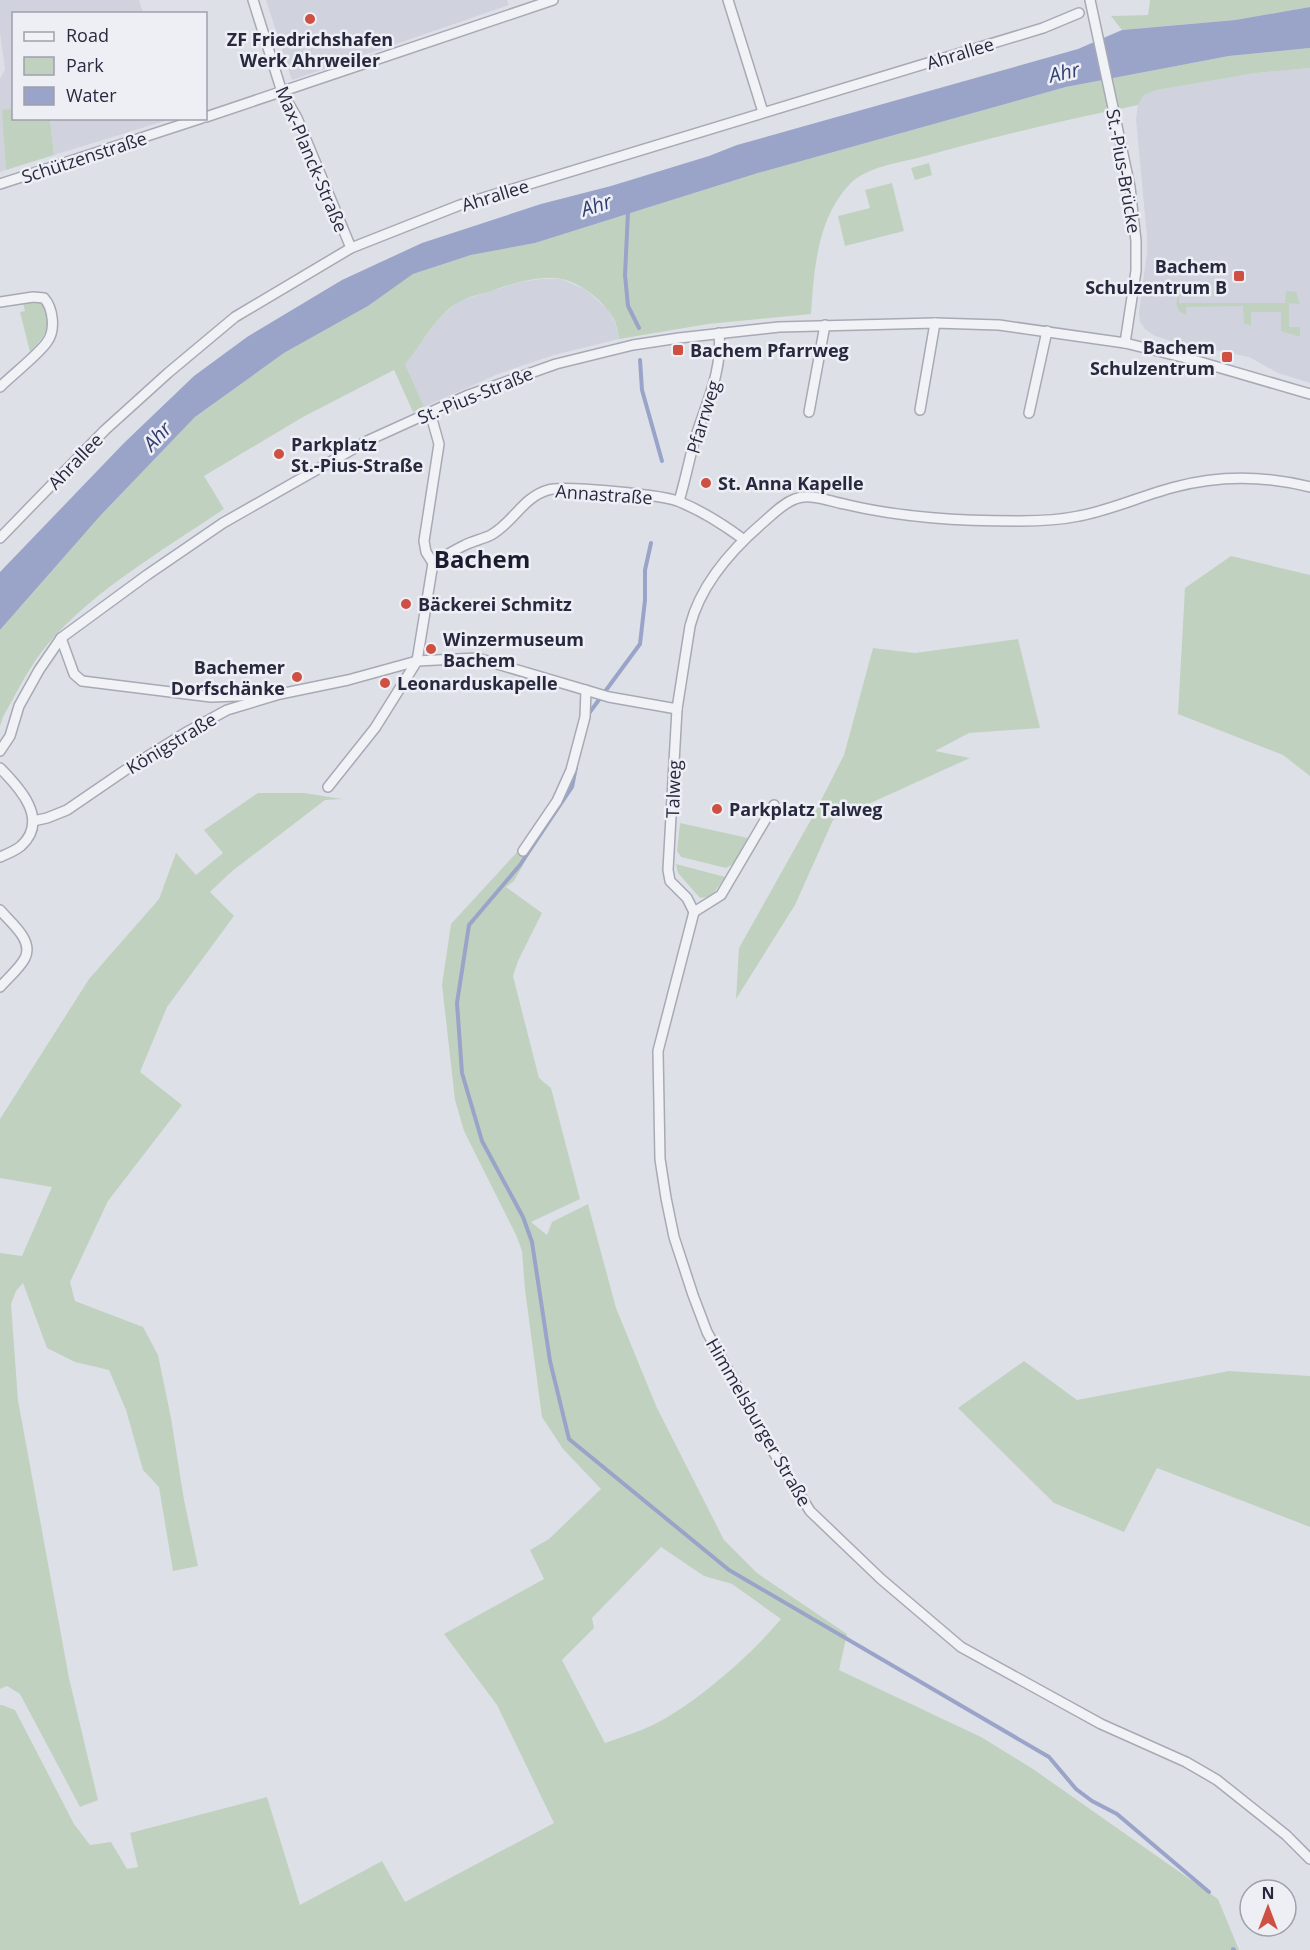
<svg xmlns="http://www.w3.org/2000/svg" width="1310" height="1950" font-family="'Open Sans',sans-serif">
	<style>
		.built { fill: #d0d2dd }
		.green { fill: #c0d2bf; fill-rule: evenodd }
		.water { fill: #99a4c8 }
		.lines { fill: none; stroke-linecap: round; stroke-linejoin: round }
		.stream { stroke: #99a4c8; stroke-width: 4 }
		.minor-casing { stroke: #a7a9b5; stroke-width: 12 }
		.minor { stroke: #f1f2f6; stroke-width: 9 }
		.poi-dot { fill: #ce5042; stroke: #eeeff5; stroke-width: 2 }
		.labels { text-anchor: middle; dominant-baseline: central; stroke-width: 5; stroke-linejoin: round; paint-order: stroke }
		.poi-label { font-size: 18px; font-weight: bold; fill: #272a3f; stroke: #eeeff5; text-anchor: start }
		.street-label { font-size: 18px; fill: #272a3f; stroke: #eeeff5 }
		.water-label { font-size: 20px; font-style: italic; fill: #323f73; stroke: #eeeff5 }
		.district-label { font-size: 24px; font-weight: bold; fill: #1a1c2f; stroke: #eeeff5 }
	</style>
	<rect width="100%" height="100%" fill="#dee0e8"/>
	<g class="built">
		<polygon points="0,0 139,0 143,13 14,14 13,108 3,110 6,170 0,172 0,79 5,69 0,33"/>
		<polygon points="266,0 507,0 509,5 292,80"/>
		<polygon points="1310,68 1310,383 1278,373 1249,357 1171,341 1155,336 1145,329 1140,322 1139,312 1147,253 1147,237 1136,118 1138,105 1144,95 1157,90 1256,73"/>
		<polygon points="50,118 171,119 54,155"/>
		<polygon points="541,279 561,279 586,290 607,309 615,322 619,339 554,355 498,374 424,407 405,364 439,318 459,301 521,282"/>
	</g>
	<g class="green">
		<polygon points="1150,0 1310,0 1310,7 1235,20 1122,30 1111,16 1148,15"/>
		<path d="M1310,48v20l-54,5 -99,17 -13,5 -6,10c-72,15 -143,31 -213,51 -25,7 -58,10 -76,29 -32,34 -35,85 -38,129l-103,10 -89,15c-1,-6 -2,-12 -4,-18 -10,-19 -32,-37 -53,-42 -23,-4 -47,4 -68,11 -11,4 -25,6 -35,12 -25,14 -36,42 -54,62l19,43 -11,5 -19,-42 -91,47 -99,59 20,33c-59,40 -142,88 -184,145 -14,19 -25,42 -37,63l-3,9v-96l100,-114 95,-99 89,-64 84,-47 45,-32 58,-19 64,-12 223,-70 308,-86 163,-31z"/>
		<polygon points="13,108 14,118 50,119 54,155 6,170 2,110"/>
		<polygon points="929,163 932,175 915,180 911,168"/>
		<polygon points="892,183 904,231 845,246 838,216 870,208 865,190"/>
		<polygon points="1179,291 1179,303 1285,303 1286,291 1296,292 1300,304 1289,303 1289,327 1300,327 1300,337 1281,331 1281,312 1251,312 1251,325 1244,324 1243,306 1186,307 1186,315 1179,311 1176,304"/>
		<path d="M37,301l6,3c10,23 2,32 -13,48l-10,-40 5,-1 -2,-8z"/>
		<polygon points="1231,556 1310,575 1310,776 1283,755 1178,714 1185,588"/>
		<polygon points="1018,639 1040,728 969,733 935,751 970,758 833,820 795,905 736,999 739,948 813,816 844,755 873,648 915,653"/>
		<polygon points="258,793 304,793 342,799 325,800 231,872 210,892 234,916 167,1007 140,1072 182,1105 108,1201 70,1282 75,1301 143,1327 158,1355 171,1418 184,1500 198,1566 173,1571 159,1487 143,1470 126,1410 109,1370 75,1362 47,1348 23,1283 16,1291 11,1304 18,1400 69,1678 98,1800 80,1807 20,1694 7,1686 0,1689 0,1253 22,1256 52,1187 0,1178 0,1119 89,979 159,899 176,853 196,875 223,853 204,830"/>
		<polygon points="680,823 748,838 733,864 726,868 681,857 677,851"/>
		<path d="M517,852l10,6 -13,23 -8,6 36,26 -24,48 -5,15 26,102 12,10 29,111 -49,23 16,13 5,-13 36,-18 28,104 41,100 67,132 33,33 90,61 -8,36 142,67 52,32 185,130 21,51h-1239v-245h2l13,5 59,114 16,21 21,-3 16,27 11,-2 -8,-34 137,-36 33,108 82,-44 23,41 149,-79 -57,-118 -53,-71 100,-55 -14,-29 19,-11 52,-50 -38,-40 -21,-32 -17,-127 -3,-39 -6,-16 -52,-104 -9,-31 -13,-115 9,-61zM661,1547l43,29 28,8 49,35c-30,36 -86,85 -128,106 -15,7 -32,12 -48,18l-43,-83 32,-32 -2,-10z"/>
		<path d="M676,864l49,13c-7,10 -12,21 -25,21l-22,-25z"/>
		<polygon points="1024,1361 1077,1400 1229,1371 1310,1376 1310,1527 1157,1468 1124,1532 1054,1503 958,1408"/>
	</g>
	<polygon class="water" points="1310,7 1310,48 1229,56 1066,87 758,173 535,243 471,255 413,274 368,306 284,353 195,417 100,516 0,630 0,572 124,443 194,376 247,337 342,280 422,243 541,204 611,186 709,156 737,145 1078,49 1122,30 1235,20"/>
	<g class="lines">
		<g class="stream">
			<polyline points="628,212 625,275 628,306 639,328"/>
			<polyline points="640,360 642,390 662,461"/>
			<polyline points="587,716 640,644 645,600 645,570 651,543"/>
			<polyline points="576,767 572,787 520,865 469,925 457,1003 462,1073 482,1141 523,1217 532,1242 550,1361 569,1439 729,1570 1049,1757 1076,1789 1092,1801 1117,1814 1209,1892"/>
			<polyline points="1233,1949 1234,1950"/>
		</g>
		<g class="minor-casing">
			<g id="minor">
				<polyline points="253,0 282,92 297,118 351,248"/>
				<polyline points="728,0 763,112"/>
				<polyline points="1090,0 1130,187 1136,241 1136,271 1125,343"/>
				<polyline points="206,117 553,0"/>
				<polyline points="0,184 202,118"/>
				<path d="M0,302l33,-5 11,1c9,10 12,32 3,44 -8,12 -35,33 -47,45"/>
				<polyline points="920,410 935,323"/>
				<polyline points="430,412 439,444 424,541 426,552 433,563"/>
				<polyline points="809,412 825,325"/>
				<polyline points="1029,413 1047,331"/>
				<path d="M679,501c6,-20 10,-40 15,-59 11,-37 29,-70 25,-109"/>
				<polyline points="0,538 105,430 168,373 235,317 351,248 460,205 1043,28 1079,13"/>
				<polyline points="61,638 74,674 82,681 211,697 266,695"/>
				<polyline points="0,751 10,736 19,706 39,670 61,638 147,575 223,523 367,441 466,396 556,364 633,345 679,338 779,327 935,323 999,325 1125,343 1190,359 1310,394"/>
				<path d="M0,768c19,19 50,52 21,78 -6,5 -14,8 -21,11"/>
				<path d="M328,787l47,-59 42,-67 16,-98c11,-6 21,-13 32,-18 8,-4 18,-6 26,-10 22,-12 32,-38 57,-45 14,-5 118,5 132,12 22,9 44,23 63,37"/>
				<path d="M774,805l-53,90 -27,17 -7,-14 -17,-17 -2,-11 9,-161 13,-83c11,-43 44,-79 76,-106 9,-8 18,-17 29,-21 15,-6 34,2 49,5 58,14 117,17 176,17 19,0 40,-1 59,-5 33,-6 64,-21 96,-29 44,-12 91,-11 135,0"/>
				<polyline points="33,821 47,818 67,810 124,771 185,733 227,710 280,694 348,680 417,661 477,658 609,697 677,709"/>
				<polyline points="523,851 557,801 571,770 585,717 586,690"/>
				<path d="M0,910c10,12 34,30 25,48 -5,10 -17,20 -25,29"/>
				<polyline points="694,912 658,1051 660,1159 666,1198 674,1237 693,1295 707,1332 771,1448 810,1511 881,1579 961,1647 1101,1724 1186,1762 1217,1780 1286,1835 1310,1859"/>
			</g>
		</g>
		<use href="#minor" class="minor"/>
	</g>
	<g class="poi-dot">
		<circle cx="310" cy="19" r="6"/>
		<rect x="1233" y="270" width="12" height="12" rx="3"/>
		<rect x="672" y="344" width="12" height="12" rx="3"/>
		<rect x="1221" y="351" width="12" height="12" rx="3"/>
		<circle cx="279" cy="454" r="6"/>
		<circle cx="706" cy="483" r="6"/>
		<circle cx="406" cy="604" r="6"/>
		<circle cx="431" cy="649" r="6"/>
		<circle cx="297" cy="677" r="6"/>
		<circle cx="385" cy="683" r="6"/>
		<circle cx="717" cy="809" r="6"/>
	</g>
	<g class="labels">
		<g class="poi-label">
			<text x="310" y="39" text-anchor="middle">ZF Friedrichshafen<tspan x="310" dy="21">Werk Ahrweiler</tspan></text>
			<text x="1227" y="266" text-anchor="end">Bachem<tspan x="1227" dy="21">Schulzentrum B</tspan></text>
			<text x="1215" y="347" text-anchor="end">Bachem<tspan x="1215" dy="21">Schulzentrum</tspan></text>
			<text x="690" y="350">Bachem Pfarrweg</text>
			<text x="291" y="444">Parkplatz<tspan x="291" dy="21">St.-Pius-Straße</tspan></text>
			<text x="718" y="483">St. Anna Kapelle</text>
			<text x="418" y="604">Bäckerei Schmitz</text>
			<text x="443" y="639">Winzermuseum<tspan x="443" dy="21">Bachem</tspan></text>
			<text x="285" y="667" text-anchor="end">Bachemer<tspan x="285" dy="21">Dorfschänke</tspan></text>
			<text x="397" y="683">Leonarduskapelle</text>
			<text x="729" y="809">Parkplatz Talweg</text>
		</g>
		<g class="street-label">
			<text transform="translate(960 53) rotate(-17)">Ahrallee</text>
			<text transform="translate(84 157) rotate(-18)">Schützenstraße</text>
			<text transform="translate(312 159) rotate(67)">Max-Planck-Straße</text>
			<text transform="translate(1124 171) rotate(80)">St.-Pius-Brücke</text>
			<text transform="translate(495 195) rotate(-17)">Ahrallee</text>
			<text transform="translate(475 395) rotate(-22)">St.-Pius-Straße</text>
			<text transform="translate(703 417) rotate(-73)">Pfarrweg</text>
			<text transform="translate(75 461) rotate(-46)">Ahrallee</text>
			<text transform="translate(604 494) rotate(4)">Annastraße</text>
			<text transform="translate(171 743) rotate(-31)">Königstraße</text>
			<text transform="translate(673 789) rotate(-88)">Talweg</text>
			<text transform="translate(759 1422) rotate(60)">Himmelsburger Straße</text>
		</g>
		<g class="water-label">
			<text transform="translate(1064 72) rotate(-13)">Ahr</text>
			<text transform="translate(596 205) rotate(-18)">Ahr</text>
			<text transform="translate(157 436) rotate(-47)">Ahr</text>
		</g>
		<g class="district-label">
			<text x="482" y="558">Bachem</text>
		</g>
	</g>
	<rect x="12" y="12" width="195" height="108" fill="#eeeff5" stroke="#9ea0ac" stroke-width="1.5"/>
	<rect x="24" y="32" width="30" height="9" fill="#f1f2f6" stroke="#9ea0ac" stroke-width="1.5"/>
	<text x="66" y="42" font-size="18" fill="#272a3f">Road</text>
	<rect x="24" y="57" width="30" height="18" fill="#c0d2bf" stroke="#9ea0ac" stroke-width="1.5"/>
	<text x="66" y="72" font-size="18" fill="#272a3f">Park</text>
	<rect x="24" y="87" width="30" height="18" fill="#99a4c8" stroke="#9ea0ac" stroke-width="1.5"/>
	<text x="66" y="102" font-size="18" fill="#272a3f">Water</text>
	<g transform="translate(1268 1908)"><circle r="28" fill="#eeeff5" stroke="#9ea0ac" stroke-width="1.5"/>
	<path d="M0-4.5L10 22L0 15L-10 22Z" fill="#ce5042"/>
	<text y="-9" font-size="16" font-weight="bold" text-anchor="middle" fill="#272a3f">N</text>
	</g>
</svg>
